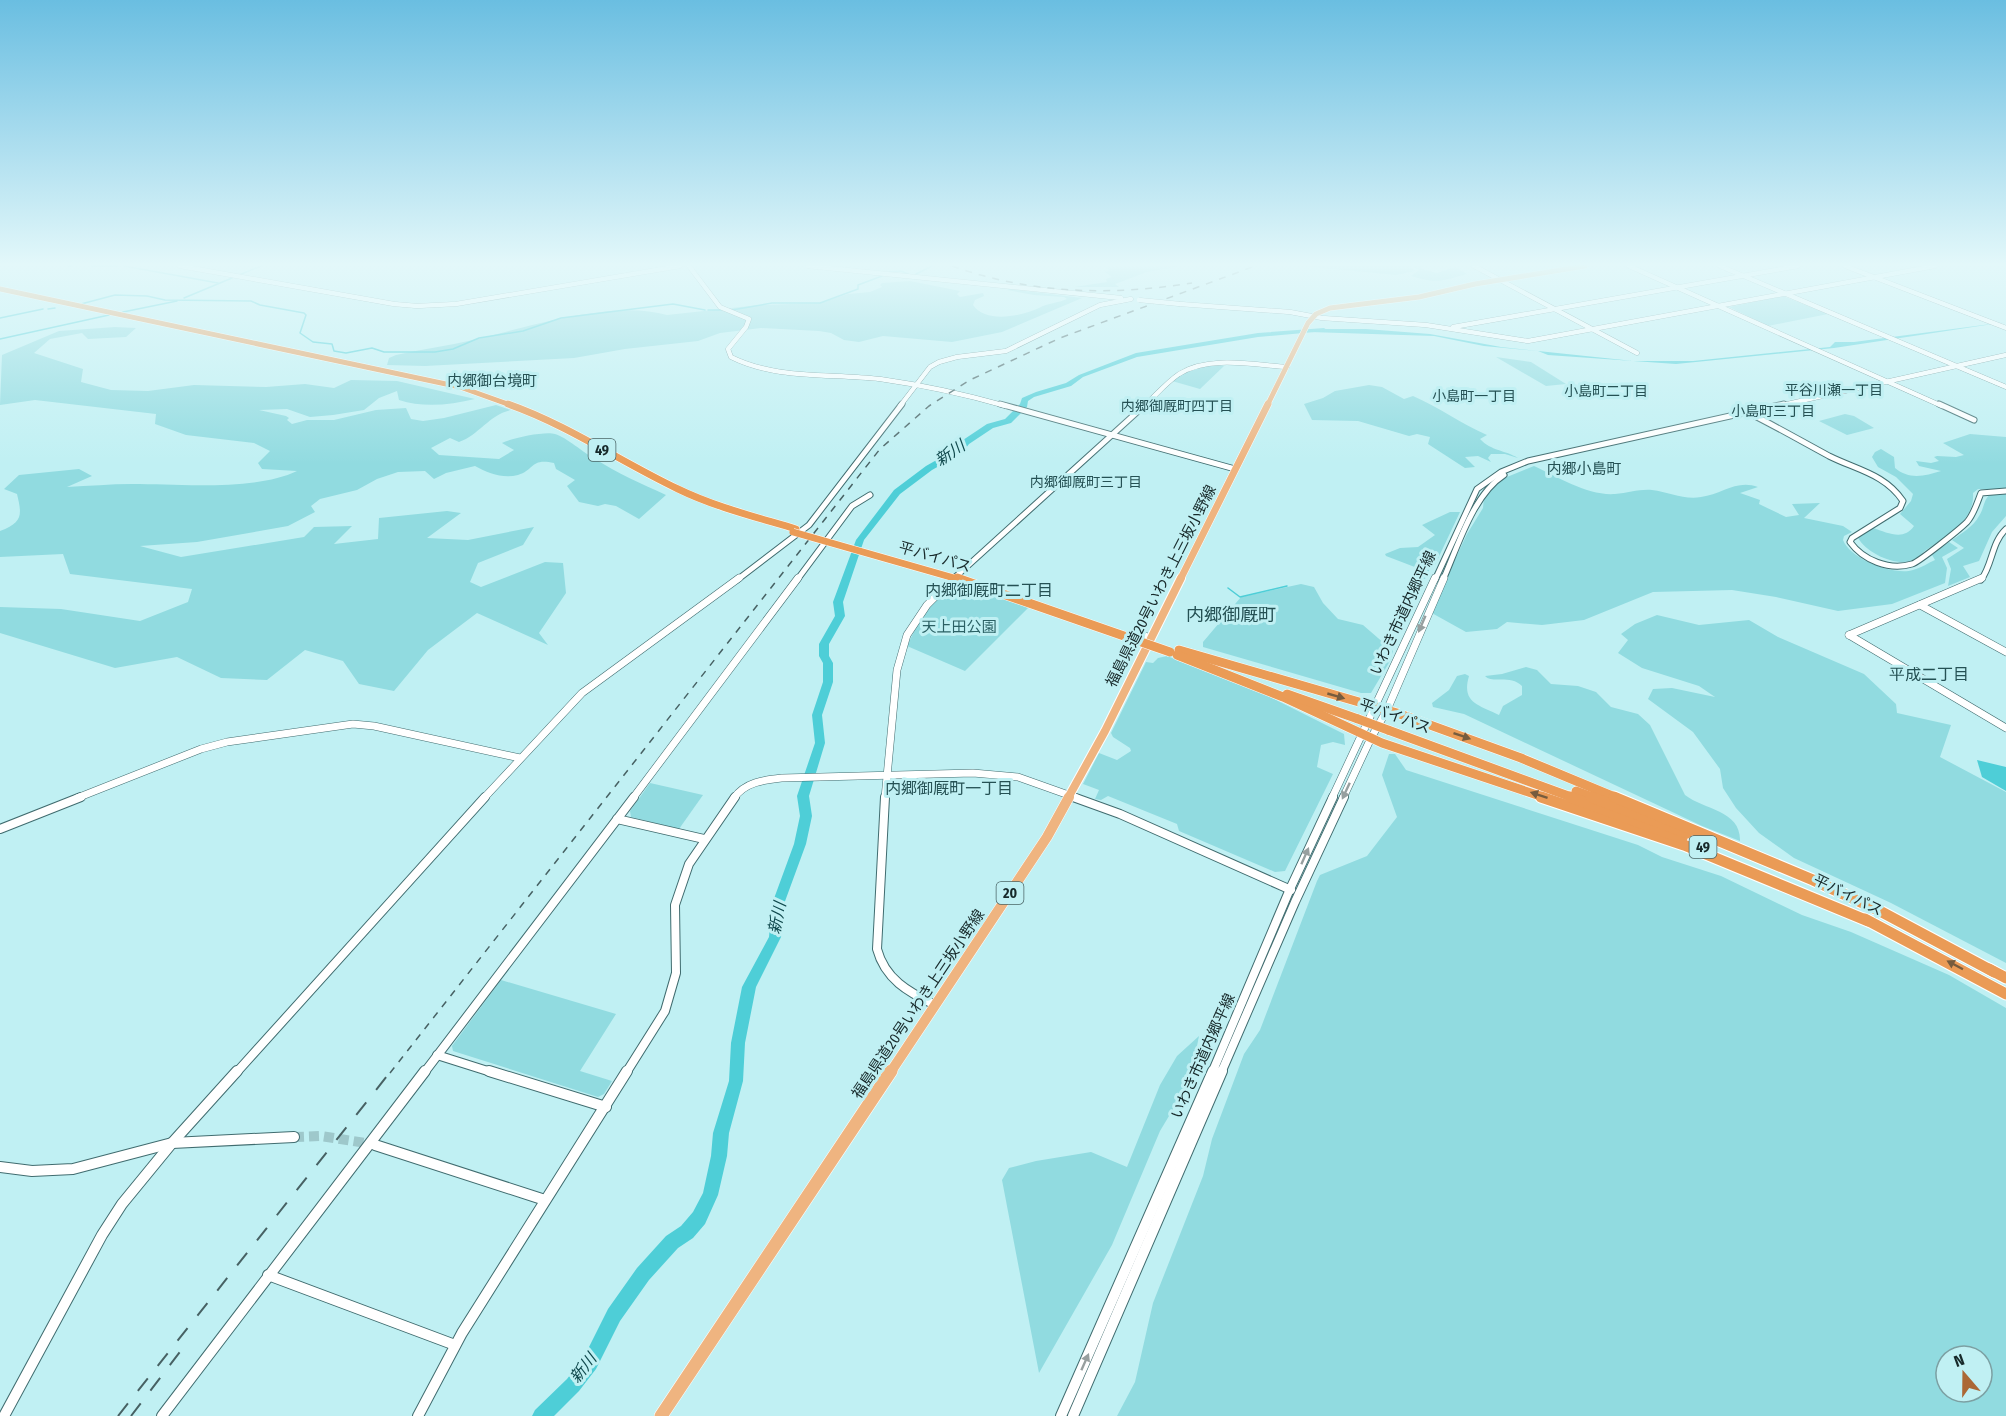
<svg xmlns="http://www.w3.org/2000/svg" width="2006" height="1416" font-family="'Fira Sans Condensed','Noto Sans JP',sans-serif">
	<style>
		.green { fill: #91dbe0; fill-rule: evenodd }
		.water { fill: #4eced7 }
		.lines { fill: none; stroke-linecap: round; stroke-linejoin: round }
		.stream { stroke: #4eced7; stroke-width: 1.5 }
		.river { fill: #4eced7; fill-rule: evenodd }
		.tertiary-tunnel { stroke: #9ec8cb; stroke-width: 10; stroke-dasharray: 10 5; stroke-linecap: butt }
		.tertiary-far4-casing { stroke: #406c6f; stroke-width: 5 }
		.tertiary-far3-casing { stroke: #406c6f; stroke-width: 7 }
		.tertiary-far2-casing { stroke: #406c6f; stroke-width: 8 }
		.tertiary-far1-casing { stroke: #406c6f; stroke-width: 10 }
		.tertiary-casing { stroke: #406c6f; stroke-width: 12 }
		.primary-far4-casing { stroke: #fff; stroke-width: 6 }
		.primary-far3-casing { stroke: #fff; stroke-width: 8 }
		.primary-far2-casing { stroke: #fff; stroke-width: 10 }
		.primary-far1-casing { stroke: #fff; stroke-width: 11 }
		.primary-casing { stroke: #fff; stroke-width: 14 }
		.trunk-far3-casing { stroke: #fff; stroke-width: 6 }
		.trunk-far2-casing { stroke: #fff; stroke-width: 8 }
		.trunk-far1-casing { stroke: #fff; stroke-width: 10 }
		.trunk-casing { stroke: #fff; stroke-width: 13 }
		.tertiary-far4 { stroke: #fff; stroke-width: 4.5 }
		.tertiary-far3 { stroke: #fff; stroke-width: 5 }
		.tertiary-far2 { stroke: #fff; stroke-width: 7 }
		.tertiary-far1 { stroke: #fff; stroke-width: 8 }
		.tertiary { stroke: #fff; stroke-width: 10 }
		.primary-far4 { stroke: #efb480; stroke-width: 5 }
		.primary-far3 { stroke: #efb480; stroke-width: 7 }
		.primary-far2 { stroke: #efb480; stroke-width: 8 }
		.primary-far1 { stroke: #efb480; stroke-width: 10 }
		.primary { stroke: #efb480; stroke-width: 13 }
		.trunk-far3 { stroke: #ea9b56; stroke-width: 5 }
		.trunk-far2 { stroke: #ea9b56; stroke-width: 7 }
		.trunk-far1 { stroke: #ea9b56; stroke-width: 9 }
		.trunk { stroke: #ea9b56; stroke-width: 11 }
		.rail-far1 { stroke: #476163; stroke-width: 1.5; stroke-dasharray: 7 7; stroke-linecap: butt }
		.rail { stroke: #476163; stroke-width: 2; stroke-dasharray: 16 16; stroke-linecap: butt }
		.tertiary-bridge-casing { stroke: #406c6f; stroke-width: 5; stroke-linecap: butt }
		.trunk-bridge-far1-casing { stroke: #fff; stroke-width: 8; stroke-linecap: butt }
		.trunk-bridge-casing { stroke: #fff; stroke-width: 10; stroke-linecap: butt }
		.tertiary-bridge { stroke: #fff; stroke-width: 4.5 }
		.trunk-bridge-far1 { stroke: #ea9b56; stroke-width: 7 }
		.trunk-bridge { stroke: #ea9b56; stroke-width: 9 }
		.oneway { fill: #979f9f }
		.oneway2 { fill: #765c3e }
		.labels { text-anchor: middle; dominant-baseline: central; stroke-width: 6; stroke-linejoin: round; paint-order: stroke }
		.far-neighbourhood-label { font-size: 14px; fill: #255154; stroke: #c0f0f3 }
		.shield { fill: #c0f0f3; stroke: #4a6566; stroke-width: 1.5 }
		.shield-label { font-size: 14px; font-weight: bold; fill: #17292a }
		.far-quarter-label { font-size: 15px; fill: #255154; stroke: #c0f0f3 }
		.street-label { font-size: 15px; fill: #17292a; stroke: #c0f0f3 }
		.park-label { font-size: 15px; fill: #2b6064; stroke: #c0f0f3 }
		.water-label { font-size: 16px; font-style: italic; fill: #10494d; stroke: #c0f0f3 }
		.neighbourhood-label { font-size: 16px; fill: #255154; stroke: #c0f0f3 }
		.quarter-label { font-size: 18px; fill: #255154; stroke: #c0f0f3 }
	</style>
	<rect width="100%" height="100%" fill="#c0f0f3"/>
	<g class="green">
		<polygon points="1181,266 1147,272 1115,284 1119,287 1074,287 1107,282 1106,279 1112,277 1105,272 1110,271 1105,267"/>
		<polygon points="1303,266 1409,266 1415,271 1396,275"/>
		<path d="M1412,266h11l-4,2 18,5 18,-6 12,7c-27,7 -28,10 -56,2l8,-6z"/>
		<path d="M910,281l50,10 -3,3 3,3 23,-4 1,3 -9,4 -2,5c13,19 49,11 66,3 9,-5 19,-5 28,-9l-3,-2 -30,-2 -27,-5 2,-1 73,9 -80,34 -50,10 -69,-6 -24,6 -15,-2 -13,-7 -12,-2 -58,-3 -41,5 -22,8 -73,8 -51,9 -149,8 -38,-1 2,-7 7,-3c26,-6 52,-9 77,-15 55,-13 140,-41 194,-25l92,-10 61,-2 28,-9 22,-2 12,-5 -2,-2 2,-2z"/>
		<polygon points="1783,296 1828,314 1768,326 1729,307"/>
		<path d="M115,327l21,1 -10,9 -38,2 -6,-6 -32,6 -16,14 49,16 -2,13 30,8 37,1 46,-6 72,2 39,-3 29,4 17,-8 46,1 78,18c-25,6 -52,9 -76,1l-2,-9 -18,7 -15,12 -31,5 -23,2 -23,-8 -28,1 27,6 3,2 -2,2 5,4 15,-4h27l42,-10 30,-2 5,11 12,2 21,-3 52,-13 15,5c-22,5 -32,25 -52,32l-9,-4 -19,10 8,7 60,4 15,-9 -12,-7c10,-5 43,-12 53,-9 11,3 29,19 40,25 22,14 47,25 71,36l-27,24 -23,-13 -11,-2 -7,2 -19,-4 -12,-16 8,-6 -19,-11 -2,-6c-24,-5 -19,7 -36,12 -15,4 -30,-2 -43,-9l-29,7 -12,6 -9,-8 -27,1 -21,7 -20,11 -37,9 -9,7 4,6 -27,14 -91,16 -57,4 41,11 123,-20 10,-10 38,-1 -18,18 44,-5 1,-21 68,-7 14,2 -34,25 41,2 66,-13 -11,18 -45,18 -8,19 11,5 64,-25 18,1 3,30 -27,40 9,12 -71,-32 -49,37 -34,41 -35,-7 -16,-23 -38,-11 -38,30 -46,-2 -44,-21 -62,11 -115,-35v-26l61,2 79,12 48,-19 4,-13 -122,-15 -7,-20 -63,3v-26c23,-9 22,-16 17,-37l-13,-5 15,-14 60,-6 13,7 -25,11c22,-1 43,-3 65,-3 47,0 124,7 165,-13l-35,-2 -4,-6 12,-12 -16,-8 -68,-8 -31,-11 1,-10 -121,-14 -35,5 2,-50 57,-24z"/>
		<polygon points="1496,357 1531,362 1566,384 1546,386"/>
		<polygon points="1215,365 1224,366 1200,389 1172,381 1188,370"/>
		<path d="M1369,385l13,2 22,12 9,-3c26,11 48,28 74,39l-7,4c11,12 25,11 38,19l-13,-4h-14l-3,4 3,4 -13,-6 -13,1 10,10 -10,1 -37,-24 2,-7 -13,-3 -8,2 -51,-15 -46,-1 -8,-16 19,-6 12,-7z"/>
		<polygon points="1845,414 1854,416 1874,428 1847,435 1819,421"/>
		<path d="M1970,434l36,3v52h-28l-5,4c2,28 -27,43 -47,57 -4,3 -10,10 -15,11 -17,5 -44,-8 -53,-23l15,-10c15,5 31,13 41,-2l-14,-12 11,-13 2,-7 -17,-17 -18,-10 -6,-10 3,-5 6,-3 13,8 1,11c14,12 30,8 46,3l-22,-5 -3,-5 15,2 8,-2 -5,-4 3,-1 19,1 8,-2 -21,-12z"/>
		<path d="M1534,466c24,11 54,30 81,28 13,-1 24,-5 37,-4 17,2 32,10 49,7 21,-3 36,-18 57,-10l-18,6 20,7 -1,4 27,13 13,-2 -7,-11 28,-1 -16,15 39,8 9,6 -8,4 -1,4c7,19 51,36 70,30 8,-2 15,-7 22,-10l-3,-5 17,-13 9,6 -16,9 5,11 -2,15 -53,21 -54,7 -62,-14 -44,-7 -79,2 -69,28 -42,5 -35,-3 -10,7 -31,3 -36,-20 37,-78 16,-26 1,-11 18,-18z"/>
		<path d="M1990,494h16v22l-14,16 -13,29 -16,5 7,11 -22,9 3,-17 -4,-10 17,-11 -12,-8c10,-7 21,-13 27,-24 5,-7 4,-15 11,-22z"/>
		<polygon points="1450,512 1460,512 1434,567 1431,566 1425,579 1413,576 1420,576 1420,569 1386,556 1385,554 1400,548 1418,547 1435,535 1422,525"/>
		<polygon points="956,581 997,598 999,596 1029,607 965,671 907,646 922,615"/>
		<polygon points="1301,584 1314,587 1323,603 1338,619 1363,625 1393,651 1390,661 1371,693 1361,693 1203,647 1203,642 1241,597"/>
		<polygon points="1657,615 1699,625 1749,620 1778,637 1864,674 1896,704 1897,713 1951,725 1940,757 2006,792 2006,963 1891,903 1794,858 1759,833 1736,808 1723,788 1720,769 1693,732 1648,699 1653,689 1672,688 1715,697 1699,686 1642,668 1618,653 1628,640 1621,634 1635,624"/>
		<polygon points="1167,656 1262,693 1344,734 1345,745 1333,742 1321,745 1317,767 1333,774 1285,871 1275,872 1179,831 1177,824 1108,796 1101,800 1095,799 1099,790 1083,784 1099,753 1117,760 1131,751 1130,748 1113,737 1111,733 1146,662 1153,663 1158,658"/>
		<path d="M1526,667l11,3 14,14 27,2 18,6 15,15 27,7 12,11 35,70c19,15 56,15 55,46l-38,-15 -238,-112 -31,-7 -1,-4 17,-13 8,-14 8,-2 4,2c-8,27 10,29 30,39l4,-9 19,-11v-9c-12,-12 -30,-2 -37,-10l17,-2z"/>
		<path d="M1389,754h6l11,16 232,75 24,12 59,19 81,39 49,17 98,43 57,33v408h-889l18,-34 18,-79 50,-127 9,-37 32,-85 16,-24 57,-149 3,-6 47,-19 30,-39 -15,-42zM1946,1356h36v36h-36z"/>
		<polygon points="650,783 703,795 679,829 631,817 630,811"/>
		<polygon points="501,980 616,1014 580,1071 612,1081 604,1094 598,1097 453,1051 452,1046"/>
		<polygon points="1199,1036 1190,1081 1160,1131 1112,1245 1039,1373 1002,1180 1009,1168 1036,1161 1091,1152 1127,1167 1160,1085 1177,1056"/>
	</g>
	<g class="water">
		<polygon points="2006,322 1834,348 1676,364 1548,355 1538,351 1484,346 1434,336 1310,332 1311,329 1366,329 1430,334 1501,347 1633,361 1693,361 1830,347 1835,342 1854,342"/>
		<polygon points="1977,760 2006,767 2006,791 1982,777"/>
	</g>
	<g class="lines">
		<g class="stream">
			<polyline points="68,266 71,266"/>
			<polyline points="91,266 118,266"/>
			<polyline points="124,266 218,283"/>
			<polyline points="889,272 901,271 908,274"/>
			<polyline points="916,274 932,266"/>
			<polyline points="239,275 261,266"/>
			<polyline points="184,298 232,278"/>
			<polyline points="81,304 115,295 147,296 165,300 251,301 260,305 304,313 306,315 300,333 313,342 332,344 334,351 346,353 372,348 384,352 435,352 453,349 479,338 523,331 561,318 673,304 705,310"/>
			<polyline points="48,309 55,308"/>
			<polyline points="708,310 721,310"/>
			<polyline points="732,310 772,303 820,303 858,289 858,285 882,276"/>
			<polyline points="123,312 177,301"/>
			<polyline points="0,318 43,309"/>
			<polyline points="0,339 109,315"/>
			<polyline points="1228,588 1240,597 1287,586"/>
		</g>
		<polygon class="river" points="1324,328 1327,330 1326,331 1258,337 1137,357 1083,377 1071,386 1034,397 1028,401 1027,407 1011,423 993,428 969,444 962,453 932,470 900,494 864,540 843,602 845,616 829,644 829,656 833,663 833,682 822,715 825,743 809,796 812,816 806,844 784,904 781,937 756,987 745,1043 743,1081 729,1133 727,1156 718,1195 705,1224 693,1238 678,1248 649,1280 620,1321 596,1369 579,1391 554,1416 532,1416 535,1410 567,1379 584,1357 608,1309 637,1268 666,1236 681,1226 693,1212 703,1193 711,1156 713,1133 729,1081 731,1043 742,987 769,937 772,904 794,844 800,816 797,796 815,743 812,715 823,682 823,663 819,656 819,644 835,616 833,602 856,540 894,490 926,466 956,449 963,440 987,424 1005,419 1020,404 1022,398 1036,392 1066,383 1079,375 1136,353 1258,333"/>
		<polyline class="tertiary-tunnel" points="294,1137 321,1136 372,1144"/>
		<g class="tertiary-far4-casing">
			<g id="tertiary-far4">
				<polyline points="180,266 394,304 417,306 456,304 680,266"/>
				<path d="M689,266l31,41 29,12 -3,8 -18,22 3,8c46,23 99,16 149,22 42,6 84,15 126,27"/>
				<polyline points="808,266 1121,298"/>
				<polyline points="1474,266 1637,353"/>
				<polyline points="1629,266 1942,406"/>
				<polyline points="1720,266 2006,387"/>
				<polyline points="1845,266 2006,328"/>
				<polyline points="1180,304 1290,312 1322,318 1426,325 1528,341 1935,266"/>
				<polyline points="1453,327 1798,266"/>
				<polyline points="900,406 930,367 939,362 957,357 1006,351 1100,305 1131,299"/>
				<path d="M1144,406c11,-10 23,-24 35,-32 30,-19 76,-9 108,-7"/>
				<polyline points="1778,406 2006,355"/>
			</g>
		</g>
		<g class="tertiary-far3-casing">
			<g id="tertiary-far3">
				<polyline points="1000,404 1235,469"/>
				<polyline points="1939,404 1974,420"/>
				<path d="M1751,414c26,13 52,28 78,42 28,14 56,18 74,45l-3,7 -48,30 -2,4c13,18 39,29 62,22 7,-2 48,-35 55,-42 7,-8 10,-19 14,-29l25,-2"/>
				<polyline points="737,580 809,525 902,404"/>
				<polyline points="797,580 852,506 870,495"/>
				<polyline points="952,580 1146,404"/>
				<polyline points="1435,580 1477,489 1501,472 1528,461 1784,404"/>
				<path d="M1443,580c15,-34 30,-85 61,-105"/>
				<path d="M1981,580c12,-16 10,-37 25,-51"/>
			</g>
		</g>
		<g class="tertiary-far2-casing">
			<g id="tertiary-far2">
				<polyline points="1920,605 2006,652"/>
				<polyline points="1136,633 1151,638"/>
				<polyline points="1849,635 1982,578"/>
				<polyline points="1849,635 2006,728"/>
				<polyline points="77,798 201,749 227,742 353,724 374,726 520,758"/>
				<polyline points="484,798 582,693 739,578"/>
				<polyline points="633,798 798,578"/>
				<path d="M734,798c11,-16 30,-18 48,-20l191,-5 45,4 59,21"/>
				<polyline points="885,798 897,670 907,635 927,605 954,578"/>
				<polyline points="1332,798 1435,578"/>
				<polyline points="1343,798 1371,738 1387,710 1444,578"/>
			</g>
		</g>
		<g class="tertiary-far1-casing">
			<g id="tertiary-far1">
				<path d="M885,797l-8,152c8,30 31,43 58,56"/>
				<polyline points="1073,797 1120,814 1291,890"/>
				<polyline points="617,819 704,839"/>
				<polyline points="0,829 81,797"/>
				<polyline points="437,1055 494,1073"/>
				<polyline points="236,1073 485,797"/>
				<polyline points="424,1073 634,797"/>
				<polyline points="626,1073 665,1011 676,973 675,905 689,864 735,797"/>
				<polyline points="1212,1073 1290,889 1333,797"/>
				<polyline points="1221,1073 1295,902 1344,797"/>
			</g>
		</g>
		<g class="tertiary-casing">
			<g id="tertiary">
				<polyline points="489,1071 606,1107"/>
				<polyline points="375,1145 545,1200"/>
				<polyline points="0,1167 32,1171 73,1169 172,1143 294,1137"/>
				<polyline points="268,1275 455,1345"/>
				<polyline points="4,1416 102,1235 122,1204 172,1143 237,1071"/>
				<polyline points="162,1416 425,1071"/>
				<polyline points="418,1416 462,1333 627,1071"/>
				<polyline points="1061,1416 1213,1071"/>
				<polyline points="1073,1416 1222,1071"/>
			</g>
		</g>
		<g class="primary-far4-casing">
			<polyline id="primary-far4" points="1267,406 1308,323 1316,314 1330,308 1419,297 1475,284 1585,266"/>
		</g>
		<g class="primary-far3-casing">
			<polyline id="primary-far3" points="1180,580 1268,404"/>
		</g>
		<g class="primary-far2-casing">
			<polyline id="primary-far2" points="1068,798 1105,731 1181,578"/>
		</g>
		<g class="primary-far1-casing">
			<polyline id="primary-far1" points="890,1073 1047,837 1069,797"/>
		</g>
		<g class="primary-casing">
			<polyline id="primary" points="661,1416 891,1071"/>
		</g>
		<g class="trunk-far3-casing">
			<polyline id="trunk-far3" points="0,289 460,387 513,406"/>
		</g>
		<g class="trunk-far2-casing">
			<path id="trunk-far2" d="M508,404c60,21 113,58 170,85 37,18 78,28 118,40"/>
		</g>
		<g class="trunk-far1-casing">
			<g id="trunk-far1">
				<polyline points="1179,650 1397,713 1521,758 1617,798"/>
				<polyline points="1177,655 1283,697 1382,743 1546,798"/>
				<polyline points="1287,694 1358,719"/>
				<polyline points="1388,730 1574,798"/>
				<polyline points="1576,791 1595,798"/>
			</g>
		</g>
		<g class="trunk-casing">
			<g id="trunk">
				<polyline points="1541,797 1684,845 1868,921"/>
				<polyline points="1570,797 1682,838"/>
				<polyline points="1591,797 1687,833"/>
				<polyline points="1614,797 1813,880 1878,910 1994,972"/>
				<polyline points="1865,919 2006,994"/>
				<polyline points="1989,969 2006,978"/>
			</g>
		</g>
		<use href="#tertiary-far4" class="tertiary-far4"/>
		<use href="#tertiary-far3" class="tertiary-far3"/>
		<use href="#tertiary-far2" class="tertiary-far2"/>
		<use href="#tertiary-far1" class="tertiary-far1"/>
		<use href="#tertiary" class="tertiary"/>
		<use href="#primary-far4" class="primary-far4"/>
		<use href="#primary-far3" class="primary-far3"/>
		<use href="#primary-far2" class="primary-far2"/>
		<use href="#primary-far1" class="primary-far1"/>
		<use href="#primary" class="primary"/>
		<use href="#trunk-far3" class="trunk-far3"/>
		<use href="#trunk-far2" class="trunk-far2"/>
		<use href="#trunk-far1" class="trunk-far1"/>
		<use href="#trunk" class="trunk"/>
		<g class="rail-far1">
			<path d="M952,266c79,28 158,30 240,17"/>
			<polyline points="390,1073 880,449 929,406 970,380 1060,338 1255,266"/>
		</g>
		<g class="rail">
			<polyline points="118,1416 391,1071"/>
			<polyline points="131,1416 189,1340"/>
		</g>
		<g class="tertiary-bridge-casing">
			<polyline id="tertiary-bridge" points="1139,300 1180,304"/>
		</g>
		<g class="trunk-bridge-far1-casing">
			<polyline id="trunk-bridge-far1" points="793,532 961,580"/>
		</g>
		<g class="trunk-bridge-casing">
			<g id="trunk-bridge">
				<polyline points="957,578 1170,652"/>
				<polyline points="1358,719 1388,730"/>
			</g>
		</g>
		<use href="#tertiary-bridge" class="tertiary-bridge"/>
		<use href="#trunk-bridge-far1" class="trunk-bridge-far1"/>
		<use href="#trunk-bridge" class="trunk-bridge"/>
	</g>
	<defs><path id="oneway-solid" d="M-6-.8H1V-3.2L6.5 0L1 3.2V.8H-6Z" transform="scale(1.5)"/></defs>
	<g class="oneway">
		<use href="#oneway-solid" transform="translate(1422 624) rotate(113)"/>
		<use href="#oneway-solid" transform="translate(1346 791) rotate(115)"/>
		<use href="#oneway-solid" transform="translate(1305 856) rotate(-66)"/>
		<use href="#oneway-solid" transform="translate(1085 1362) rotate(-66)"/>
	</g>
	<g class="oneway2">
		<use href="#oneway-solid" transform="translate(1336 696) rotate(16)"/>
		<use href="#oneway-solid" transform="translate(1462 736) rotate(19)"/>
		<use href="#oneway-solid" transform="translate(1539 795) rotate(-162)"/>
		<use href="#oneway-solid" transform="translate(1955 965) rotate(-152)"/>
	</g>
	<linearGradient id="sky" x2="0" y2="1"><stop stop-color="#6abee1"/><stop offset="0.57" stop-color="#e3f8fa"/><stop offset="1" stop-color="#e3f8fa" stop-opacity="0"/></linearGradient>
	<rect width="2006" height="464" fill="url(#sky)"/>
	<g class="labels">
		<g class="far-neighbourhood-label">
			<text x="1834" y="390">平谷川瀬一丁目</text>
			<text x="1606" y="391">小島町二丁目</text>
			<text x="1474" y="396">小島町一丁目</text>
			<text x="1177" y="406">内郷御厩町四丁目</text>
			<text x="1773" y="411">小島町三丁目</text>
			<text x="1086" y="482">内郷御厩町三丁目</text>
		</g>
		<g class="shield">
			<rect x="588.5" y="439" width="27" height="22" rx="4.5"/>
			<rect x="1689.5" y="836" width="27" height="22" rx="4.5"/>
			<rect x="996.5" y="882" width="27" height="22" rx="4.5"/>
		</g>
		<g class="shield-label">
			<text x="602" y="450">49</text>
			<text x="1703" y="847">49</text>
			<text x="1010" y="893">20</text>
		</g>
		<g class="far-quarter-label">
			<text x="492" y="381">内郷御台境町</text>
			<text x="1584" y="469">内郷小島町</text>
		</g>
		<g class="street-label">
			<text transform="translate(935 557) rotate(16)">平バイパス</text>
			<text transform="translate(1161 586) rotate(-63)">福島県道20号いわき上三坂小野線</text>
			<text transform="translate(1403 613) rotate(-65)">いわき市道内郷平線</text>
			<text transform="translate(1395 716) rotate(20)">平バイパス</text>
			<text transform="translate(1848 895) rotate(26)">平バイパス</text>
			<text transform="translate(918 1004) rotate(-56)">福島県道20号いわき上三坂小野線</text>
			<text transform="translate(1203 1056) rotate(-66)">いわき市道内郷平線</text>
		</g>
		<g class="park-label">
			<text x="959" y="627">天上田公園</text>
		</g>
		<g class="water-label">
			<text transform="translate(950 453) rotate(-34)">新川</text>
			<text transform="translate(777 918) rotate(-79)">新川</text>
			<text transform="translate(583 1368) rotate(-52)">新川</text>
		</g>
		<g class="neighbourhood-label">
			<text x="989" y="590">内郷御厩町二丁目</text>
			<text x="1929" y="674">平成二丁目</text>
			<text x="949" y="788">内郷御厩町一丁目</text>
		</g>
		<g class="quarter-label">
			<text x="1231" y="615">内郷御厩町</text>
		</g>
	</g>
	<g transform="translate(1964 1374) rotate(340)"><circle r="28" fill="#c0f0f3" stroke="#7ca0a3" stroke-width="1.5"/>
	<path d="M0-4.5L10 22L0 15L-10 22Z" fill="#ab6835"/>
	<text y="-9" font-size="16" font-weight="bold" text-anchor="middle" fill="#17292a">N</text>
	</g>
</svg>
